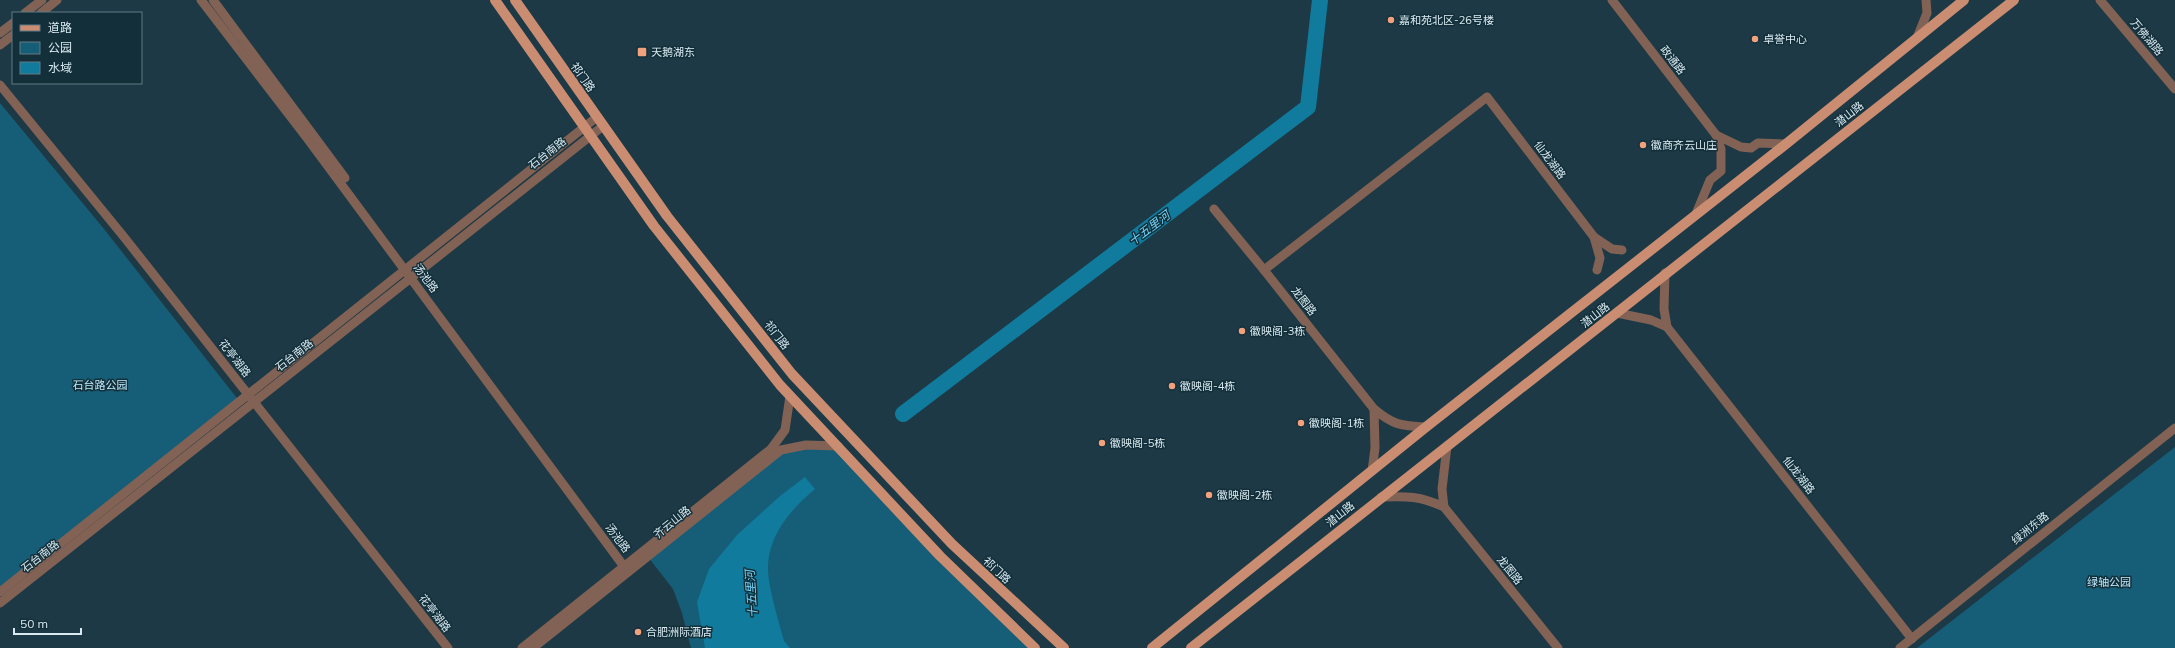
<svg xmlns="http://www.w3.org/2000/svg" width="2175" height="648" font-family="Mulish,'Noto Sans SC',sans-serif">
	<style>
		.green { fill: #165e77 }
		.water { fill: #107b9c }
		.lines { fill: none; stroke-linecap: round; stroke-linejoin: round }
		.river { stroke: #107b9c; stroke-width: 16 }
		.minor { stroke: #816254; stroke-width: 9 }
		.major { stroke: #ca8d71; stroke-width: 10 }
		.poi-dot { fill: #f1a17c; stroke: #132f3a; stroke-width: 1.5 }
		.labels { text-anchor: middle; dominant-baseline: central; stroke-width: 3; stroke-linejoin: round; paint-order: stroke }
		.poi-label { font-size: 11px; fill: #d9eaf1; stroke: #132f3a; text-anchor: start }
		.street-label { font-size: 11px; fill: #d9eaf1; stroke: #132f3a }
		.park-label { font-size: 11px; fill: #beeafd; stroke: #132f3a }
		.water-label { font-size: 12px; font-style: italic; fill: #73d2f7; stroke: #132f3a }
	</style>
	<rect width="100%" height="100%" fill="#1d3945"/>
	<g class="green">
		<polygon points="0,103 104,229 240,402 0,592"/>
		<polygon points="838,446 1035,648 691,648 682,613 673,589 648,557 781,450"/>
		<polygon points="2175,447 2175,648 1917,648"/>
	</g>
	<path class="water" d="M805,477l10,12c-24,20 -47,46 -47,80 0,18 11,53 16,72l6,7h-85l-8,-46 12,-33 28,-34 43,-39z"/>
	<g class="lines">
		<polyline class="river" points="903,414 1308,107 1320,0"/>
		<g class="minor">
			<polyline points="201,0 307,138 628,572"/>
			<polyline points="213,0 345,178"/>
			<polyline points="1612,0 1716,135"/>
			<polyline points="2100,0 2175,89"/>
			<polyline points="25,13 42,0"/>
			<polyline points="41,13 57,0"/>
			<polyline points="0,33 13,23"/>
			<polyline points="1917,38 1927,13 1926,0"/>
			<polyline points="0,45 13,35"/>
			<polyline points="0,85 124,237 448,648"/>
			<polyline points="1214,209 1264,270 1374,409"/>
			<polyline points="1696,214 1710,180 1721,171 1721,149 1716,135 1741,147 1751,148 1758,143 1786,144"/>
			<polyline points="1264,270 1487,97 1594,237"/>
			<polyline points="1597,270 1600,258 1594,237 1612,249 1622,250"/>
			<polyline points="1617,313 1651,320 1667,327 1664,309 1665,273"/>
			<polyline points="1667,327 1912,639"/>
			<path d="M1372,471l3,-23 -1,-39c19,16 27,17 52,18"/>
			<path d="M1381,497c26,-1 39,-1 63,10l-2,-18 5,-43"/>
			<polyline points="1444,507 1558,648"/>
			<polyline points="0,592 597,117"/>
			<polyline points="0,603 603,126"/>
			<polyline points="522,648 771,449 785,430 790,396"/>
			<polyline points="533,648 781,450 806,445 838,446"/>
			<polyline points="1900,648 2175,428"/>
		</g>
		<g class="major">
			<polyline points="495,0 654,226 780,385 940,556 1035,648"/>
			<polyline points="515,0 667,216 792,374 952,544 1064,648"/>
			<polyline points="1152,648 1426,427 1786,144 1964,0"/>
			<polyline points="1191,648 2014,0"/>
		</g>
	</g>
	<g class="poi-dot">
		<circle cx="1391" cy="20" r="4"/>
		<circle cx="1755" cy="39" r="4"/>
		<rect x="637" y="47" width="10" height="10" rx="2"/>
		<circle cx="1643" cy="145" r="4"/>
		<circle cx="1242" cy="331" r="4"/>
		<circle cx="1172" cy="386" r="4"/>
		<circle cx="1301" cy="423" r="4"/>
		<circle cx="1102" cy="443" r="4"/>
		<circle cx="1209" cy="495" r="4"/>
		<circle cx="638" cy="632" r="4"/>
	</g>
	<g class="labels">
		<g class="poi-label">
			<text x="1399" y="20">嘉和苑北区-26号楼</text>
			<text x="1763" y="39">卓誉中心</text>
			<text x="651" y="52">天鹅湖东</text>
			<text x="1651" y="145">徽商齐云山庄</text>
			<text x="1250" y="331">徽映阁-3栋</text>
			<text x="1180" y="386">徽映阁-4栋</text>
			<text x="1309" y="423">徽映阁-1栋</text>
			<text x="1110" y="443">徽映阁-5栋</text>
			<text x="1217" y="495">徽映阁-2栋</text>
			<text x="646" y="632">合肥洲际酒店</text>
		</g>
		<g class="street-label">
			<text transform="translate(2147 37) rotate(50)">万佛湖路</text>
			<text transform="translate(1673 60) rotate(52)">政通路</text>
			<text transform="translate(583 77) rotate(55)">祁门路</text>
			<text transform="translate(1849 114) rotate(-38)">潜山路</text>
			<text transform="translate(547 153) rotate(-38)">石台南路</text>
			<text transform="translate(1550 160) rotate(53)">仙龙湖路</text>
			<text transform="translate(426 278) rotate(53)">汤池路</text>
			<text transform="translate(1304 301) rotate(52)">龙图路</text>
			<text transform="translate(1595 315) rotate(-38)">潜山路</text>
			<text transform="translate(777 335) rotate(52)">祁门路</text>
			<text transform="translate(294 355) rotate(-38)">石台南路</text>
			<text transform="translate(235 358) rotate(52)">花亭湖路</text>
			<text transform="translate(1799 475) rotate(52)">仙龙湖路</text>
			<text transform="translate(1340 514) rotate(-39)">潜山路</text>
			<text transform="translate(672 522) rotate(-39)">齐云山路</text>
			<text transform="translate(2030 528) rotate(-39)">绿洲东路</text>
			<text transform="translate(618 538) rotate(53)">汤池路</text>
			<text transform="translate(40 556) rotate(-38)">石台南路</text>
			<text transform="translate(997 570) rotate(43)">祁门路</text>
			<text transform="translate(1510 570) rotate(51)">龙图路</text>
			<text transform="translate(435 613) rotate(52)">花亭湖路</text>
		</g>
		<g class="park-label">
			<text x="100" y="385">石台路公园</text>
			<text x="2109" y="582">绿轴公园</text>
		</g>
		<g class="water-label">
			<text transform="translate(1149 228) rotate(-37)">十五里河</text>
			<text transform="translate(751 594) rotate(-94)">十五里河</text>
		</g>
	</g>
	<rect x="12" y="12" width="130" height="72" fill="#132f3a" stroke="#627a83"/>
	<rect x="20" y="25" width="20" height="6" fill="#ca8d71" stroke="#627a83"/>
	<text x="48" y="32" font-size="12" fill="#d9eaf1">道路</text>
	<rect x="20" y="42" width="20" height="12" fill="#165e77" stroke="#627a83"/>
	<text x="48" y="52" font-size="12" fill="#d9eaf1">公园</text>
	<rect x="20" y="62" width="20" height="12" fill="#107b9c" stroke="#627a83"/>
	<text x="48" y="72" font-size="12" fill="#d9eaf1">水域</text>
	<path d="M14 628v6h67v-6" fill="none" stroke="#d9eaf1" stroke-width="2"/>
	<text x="20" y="628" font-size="12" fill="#d9eaf1" stroke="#132f3a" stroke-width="3" paint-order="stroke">50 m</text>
</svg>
